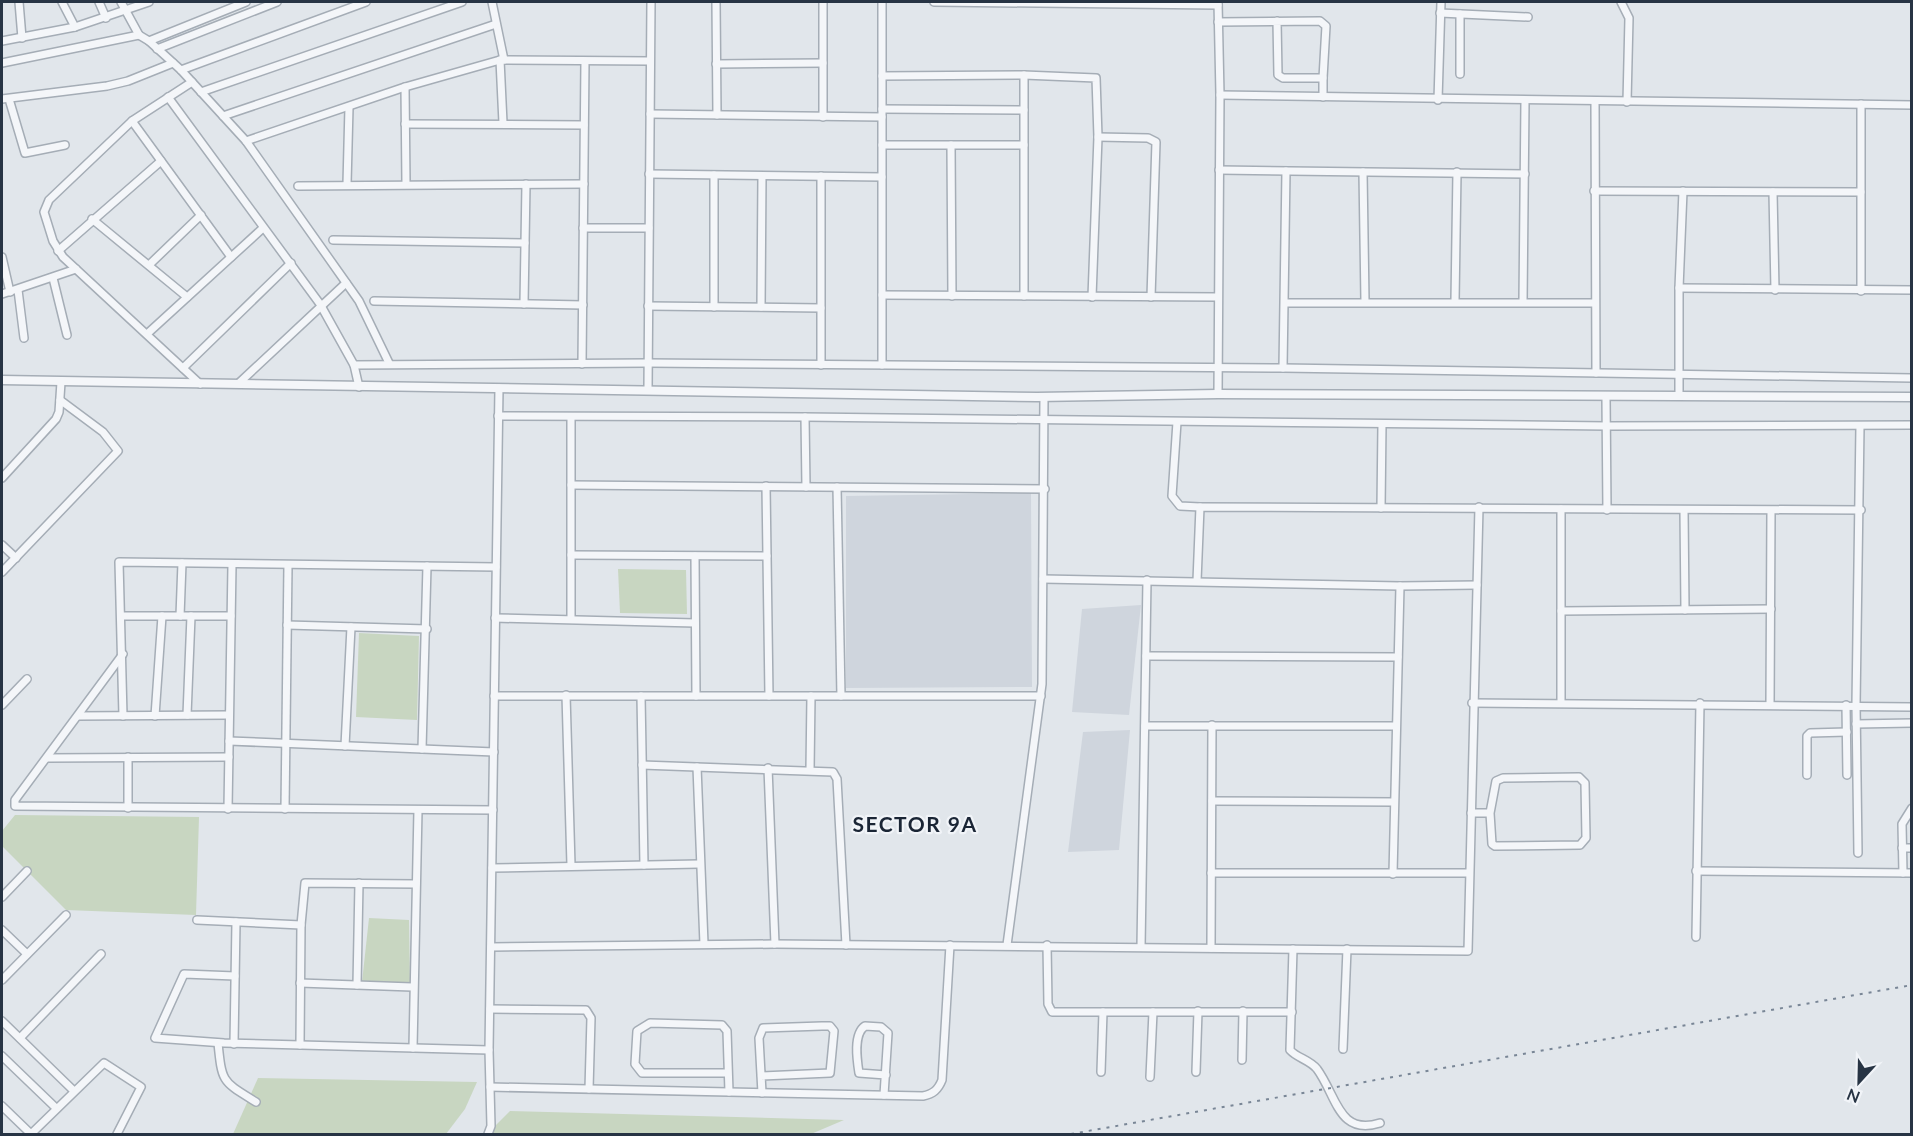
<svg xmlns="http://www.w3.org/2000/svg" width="1913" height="1136" font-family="Lato,sans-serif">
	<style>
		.built { fill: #cfd5dd }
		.green { fill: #c8d6c1 }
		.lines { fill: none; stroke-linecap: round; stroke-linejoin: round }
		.minor-casing { stroke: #a5adb6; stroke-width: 10 }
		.tertiary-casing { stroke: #a5adb6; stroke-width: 11 }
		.minor { stroke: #f4f6f9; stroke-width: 7 }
		.tertiary { stroke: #f4f6f9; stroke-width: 8 }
		.rail { stroke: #798696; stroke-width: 2; stroke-dasharray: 3 6; stroke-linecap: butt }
		.labels { text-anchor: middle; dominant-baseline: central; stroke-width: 4.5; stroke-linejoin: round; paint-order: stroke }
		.district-label { font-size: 21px; font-weight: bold; letter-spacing: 1.5px; fill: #1a2535; stroke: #f1f4f8 }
	</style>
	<rect width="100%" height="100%" fill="#e1e6eb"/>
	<g class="built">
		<polygon points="1031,493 1032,687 846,688 846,496"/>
		<polygon points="1141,605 1129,715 1072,712 1082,609"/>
		<polygon points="1130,730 1119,850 1068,852 1083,732"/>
	</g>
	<g class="green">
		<polygon points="618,569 686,570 687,614 620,613"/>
		<polygon points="359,633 419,636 417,720 356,717"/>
		<polygon points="15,815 199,817 196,915 66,910 2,846 2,831"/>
		<polygon points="369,918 409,920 410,983 362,982"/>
		<polygon points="258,1078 477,1082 465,1109 446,1134 233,1134"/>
		<polygon points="510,1111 844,1120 811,1134 487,1134"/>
	</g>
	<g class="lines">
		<g class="minor-casing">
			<g id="minor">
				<polyline points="19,2 22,38"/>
				<polyline points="62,2 75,27"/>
				<polyline points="99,2 106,18"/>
				<polyline points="121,2 139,35 149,41 246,2"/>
				<polyline points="492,2 504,60"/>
				<polyline points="716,2 717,115"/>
				<polyline points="934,2 1218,5"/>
				<polyline points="1621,2 1629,18 1627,102"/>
				<polyline points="1440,13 1528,17"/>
				<polyline points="1460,14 1460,74"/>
				<polyline points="1218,22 1320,21 1326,26 1323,78 1283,78 1278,75 1277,21"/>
				<polyline points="2,41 75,27 149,2"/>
				<polyline points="149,41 181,70 246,141 359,301 389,363"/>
				<polyline points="157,49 277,2"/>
				<polyline points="500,60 503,123"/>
				<polyline points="2,63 139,35"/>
				<polyline points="716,64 823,63"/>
				<polyline points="181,70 366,2"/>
				<polyline points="1024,75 1024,296"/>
				<polyline points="882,76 1024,75 1096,78 1098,137 1092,297"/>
				<polyline points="192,82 132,121 49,200 44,212 53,241 63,257 200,384"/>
				<polyline points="405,87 406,184"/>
				<polyline points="201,92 462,2"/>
				<polyline points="1220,95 1912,105"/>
				<polyline points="168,97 320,304 354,365 359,387"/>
				<polyline points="1323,97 1323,78"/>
				<polyline points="2,99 107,86 128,81 173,63"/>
				<polyline points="9,99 25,153 65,145"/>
				<polyline points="1438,100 1441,2"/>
				<polyline points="1595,101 1596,373"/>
				<polyline points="1861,104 1861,291"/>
				<polyline points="882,109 1024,110"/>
				<polyline points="650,114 882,117"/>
				<polyline points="223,116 496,24"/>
				<polyline points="823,117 823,2"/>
				<polyline points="132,121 231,257"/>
				<polyline points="405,124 584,125"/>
				<polyline points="1098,137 1148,138 1156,142 1151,297"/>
				<polyline points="246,141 405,87 500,60 650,61"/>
				<polyline points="882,145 1024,145"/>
				<polyline points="951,145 952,296"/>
				<polyline points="1219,170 1525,174"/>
				<polyline points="1363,172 1365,301"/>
				<polyline points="649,174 882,177"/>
				<polyline points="347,184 349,107"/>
				<polyline points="298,186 584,184"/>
				<polyline points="1594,191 1861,192"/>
				<polyline points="1773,192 1775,290"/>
				<polyline points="92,219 187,297"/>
				<polyline points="583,228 649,228"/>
				<polyline points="333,240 525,243"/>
				<polyline points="58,251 161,161"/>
				<polyline points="2,257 10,292"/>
				<polyline points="149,265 201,215"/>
				<polyline points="53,278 67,335"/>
				<polyline points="1679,288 1912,290"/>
				<polyline points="18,290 24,338"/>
				<polyline points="2,294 76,269"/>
				<polyline points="882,295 1218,297"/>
				<polyline points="374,301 583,305"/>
				<polyline points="1455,301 1457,172"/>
				<polyline points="1523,302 1525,101"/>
				<polyline points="1285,303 1594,303"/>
				<polyline points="524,304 526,184"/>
				<polyline points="648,306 821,308"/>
				<polyline points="714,307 714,175"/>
				<polyline points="761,307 762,176"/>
				<polyline points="147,334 263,228"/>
				<polyline points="582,364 585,61"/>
				<polyline points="354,365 647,363 1283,368 1912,378"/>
				<polyline points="821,365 821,176"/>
				<polyline points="882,365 882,2"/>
				<polyline points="183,368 291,263"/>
				<polyline points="1283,368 1286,171"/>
				<polyline points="239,383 346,283"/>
				<polyline points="648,389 651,2"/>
				<polyline points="1218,394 1220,95 1218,2"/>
				<polyline points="1679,396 1679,288 1683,191"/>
				<polyline points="1606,398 1607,510"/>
				<polyline points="498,416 805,417 1607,426 1912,425"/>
				<polyline points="805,417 806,487"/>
				<polyline points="1177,422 1172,496 1180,506 1200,507"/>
				<polyline points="2,478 56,419 59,412 61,382"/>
				<polyline points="571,485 1045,489"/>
				<polyline points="766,486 769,696"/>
				<polyline points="837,487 841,696"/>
				<polyline points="1381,508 1382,424"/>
				<polyline points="1561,509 1561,703"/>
				<polyline points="1684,510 1685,610"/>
				<polyline points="2,545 16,558"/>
				<polyline points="571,555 767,556"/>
				<polyline points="695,556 696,696"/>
				<polyline points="2,572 118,451 103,432 60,400"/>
				<polyline points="1043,579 1400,586 1477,585"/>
				<polyline points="1197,581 1200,507 1861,510"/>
				<polyline points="1561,611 1771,609"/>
				<polyline points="121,616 231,616"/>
				<polyline points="180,616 182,563"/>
				<polyline points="495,618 695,623"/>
				<polyline points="571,619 571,417"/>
				<polyline points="287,625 427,629"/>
				<polyline points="123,654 15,800 15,806 493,810"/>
				<polyline points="1146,656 1398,657"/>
				<polyline points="566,695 571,865"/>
				<polyline points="494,696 1041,696"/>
				<polyline points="641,696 644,865"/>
				<polyline points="1472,703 1912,707"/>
				<polyline points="2,705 27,679"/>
				<polyline points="1770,705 1771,511"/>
				<polyline points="1846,705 1847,775"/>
				<polyline points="187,715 191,616"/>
				<polyline points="78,716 229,715"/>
				<polyline points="123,716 119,562 496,567"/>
				<polyline points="155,716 162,616"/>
				<polyline points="1856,724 1912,723"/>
				<polyline points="1145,726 1396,726"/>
				<polyline points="229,741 494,752"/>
				<polyline points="345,746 351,627"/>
				<polyline points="422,749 427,566"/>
				<polyline points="128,757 128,808"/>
				<polyline points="48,758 229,757"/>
				<polyline points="642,765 833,772 837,779 846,945"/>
				<polyline points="697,767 704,944"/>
				<polyline points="768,768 775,944"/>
				<polyline points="810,770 811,696"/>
				<polyline points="1807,775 1807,736 1810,733 1847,732"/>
				<polyline points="1212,801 1394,802"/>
				<polyline points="228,809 232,565"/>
				<polyline points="285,809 288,565"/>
				<polyline points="1471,813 1490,813 1492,844 1495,846 1580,845 1586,838 1585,783 1579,777 1503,778 1496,781 1490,813"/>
				<polyline points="1902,848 1912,848"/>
				<polyline points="1858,853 1856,705 1860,426"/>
				<polyline points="492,868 699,864"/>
				<polyline points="1696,871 1912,873"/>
				<polyline points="1211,873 1469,873"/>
				<polyline points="1903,873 1902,824 1912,808"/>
				<polyline points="1393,874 1400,586"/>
				<polyline points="2,897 27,871"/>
				<polyline points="197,920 301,925"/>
				<polyline points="2,930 27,954"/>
				<polyline points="1696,937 1700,703"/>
				<polyline points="1007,945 1042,684 1044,397"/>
				<polyline points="1047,945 1048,1004 1052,1012 1292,1012"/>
				<polyline points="491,947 775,944 1468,951 1479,507"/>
				<polyline points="1141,947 1147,580"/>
				<polyline points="1211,948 1212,725"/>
				<path d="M1293,949l-3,101c7,8 20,10 27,19 20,27 21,67 63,54"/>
				<polyline points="235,976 184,974 155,1038 224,1043 489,1050"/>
				<polyline points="2,980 66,915"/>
				<polyline points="300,983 412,987"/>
				<polyline points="357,985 359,883"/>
				<polyline points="490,1009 586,1010 591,1018 589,1089"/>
				<polyline points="2,1021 74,1091"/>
				<polyline points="20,1038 101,954"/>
				<path d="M218,1043c4,40 4,38 38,59"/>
				<polyline points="234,1044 236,922"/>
				<polyline points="300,1045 301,925 305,883 416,884"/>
				<polyline points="413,1048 418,810"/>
				<polyline points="1343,1049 1347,949"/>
				<polyline points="2,1056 56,1108"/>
				<polyline points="1242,1060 1243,1011"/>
				<polyline points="1101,1072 1103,1012"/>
				<polyline points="1196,1072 1198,1011"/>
				<polyline points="728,1073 642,1073 635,1064 637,1031 650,1023 722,1025 727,1031 729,1092"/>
				<polyline points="761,1076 830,1073 834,1031 830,1026 822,1026 763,1028 759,1038 762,1093"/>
				<polyline points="1150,1077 1153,1012"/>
				<path d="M490,1087l433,9c10,-2 15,-6 19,-16l8,-135"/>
				<path d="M884,1095l4,-62 -7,-6 -16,-1c-12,8 -8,34 -6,47l27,2"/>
				<polyline points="2,1106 31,1134"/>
				<polyline points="31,1134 104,1063 141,1087 117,1134"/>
				<polyline points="488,1134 491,1126 489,1050 499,388"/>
			</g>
		</g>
		<g class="tertiary-casing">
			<polyline id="tertiary" points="2,380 1037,397 1218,394 1912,397"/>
		</g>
		<use href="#minor" class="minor"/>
		<use href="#tertiary" class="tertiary"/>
		<polyline class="rail" points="1071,1134 1912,985"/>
	</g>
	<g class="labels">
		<g class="district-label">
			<text x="915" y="823">SECTOR 9A</text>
		</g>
	</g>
	<rect width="1913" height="1136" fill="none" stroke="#273444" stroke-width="6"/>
	<g transform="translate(1859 1082) rotate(202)" stroke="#f1f4f8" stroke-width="4.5" paint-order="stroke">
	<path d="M0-4.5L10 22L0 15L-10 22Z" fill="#273444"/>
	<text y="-9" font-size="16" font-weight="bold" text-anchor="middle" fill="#273444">N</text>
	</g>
</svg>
